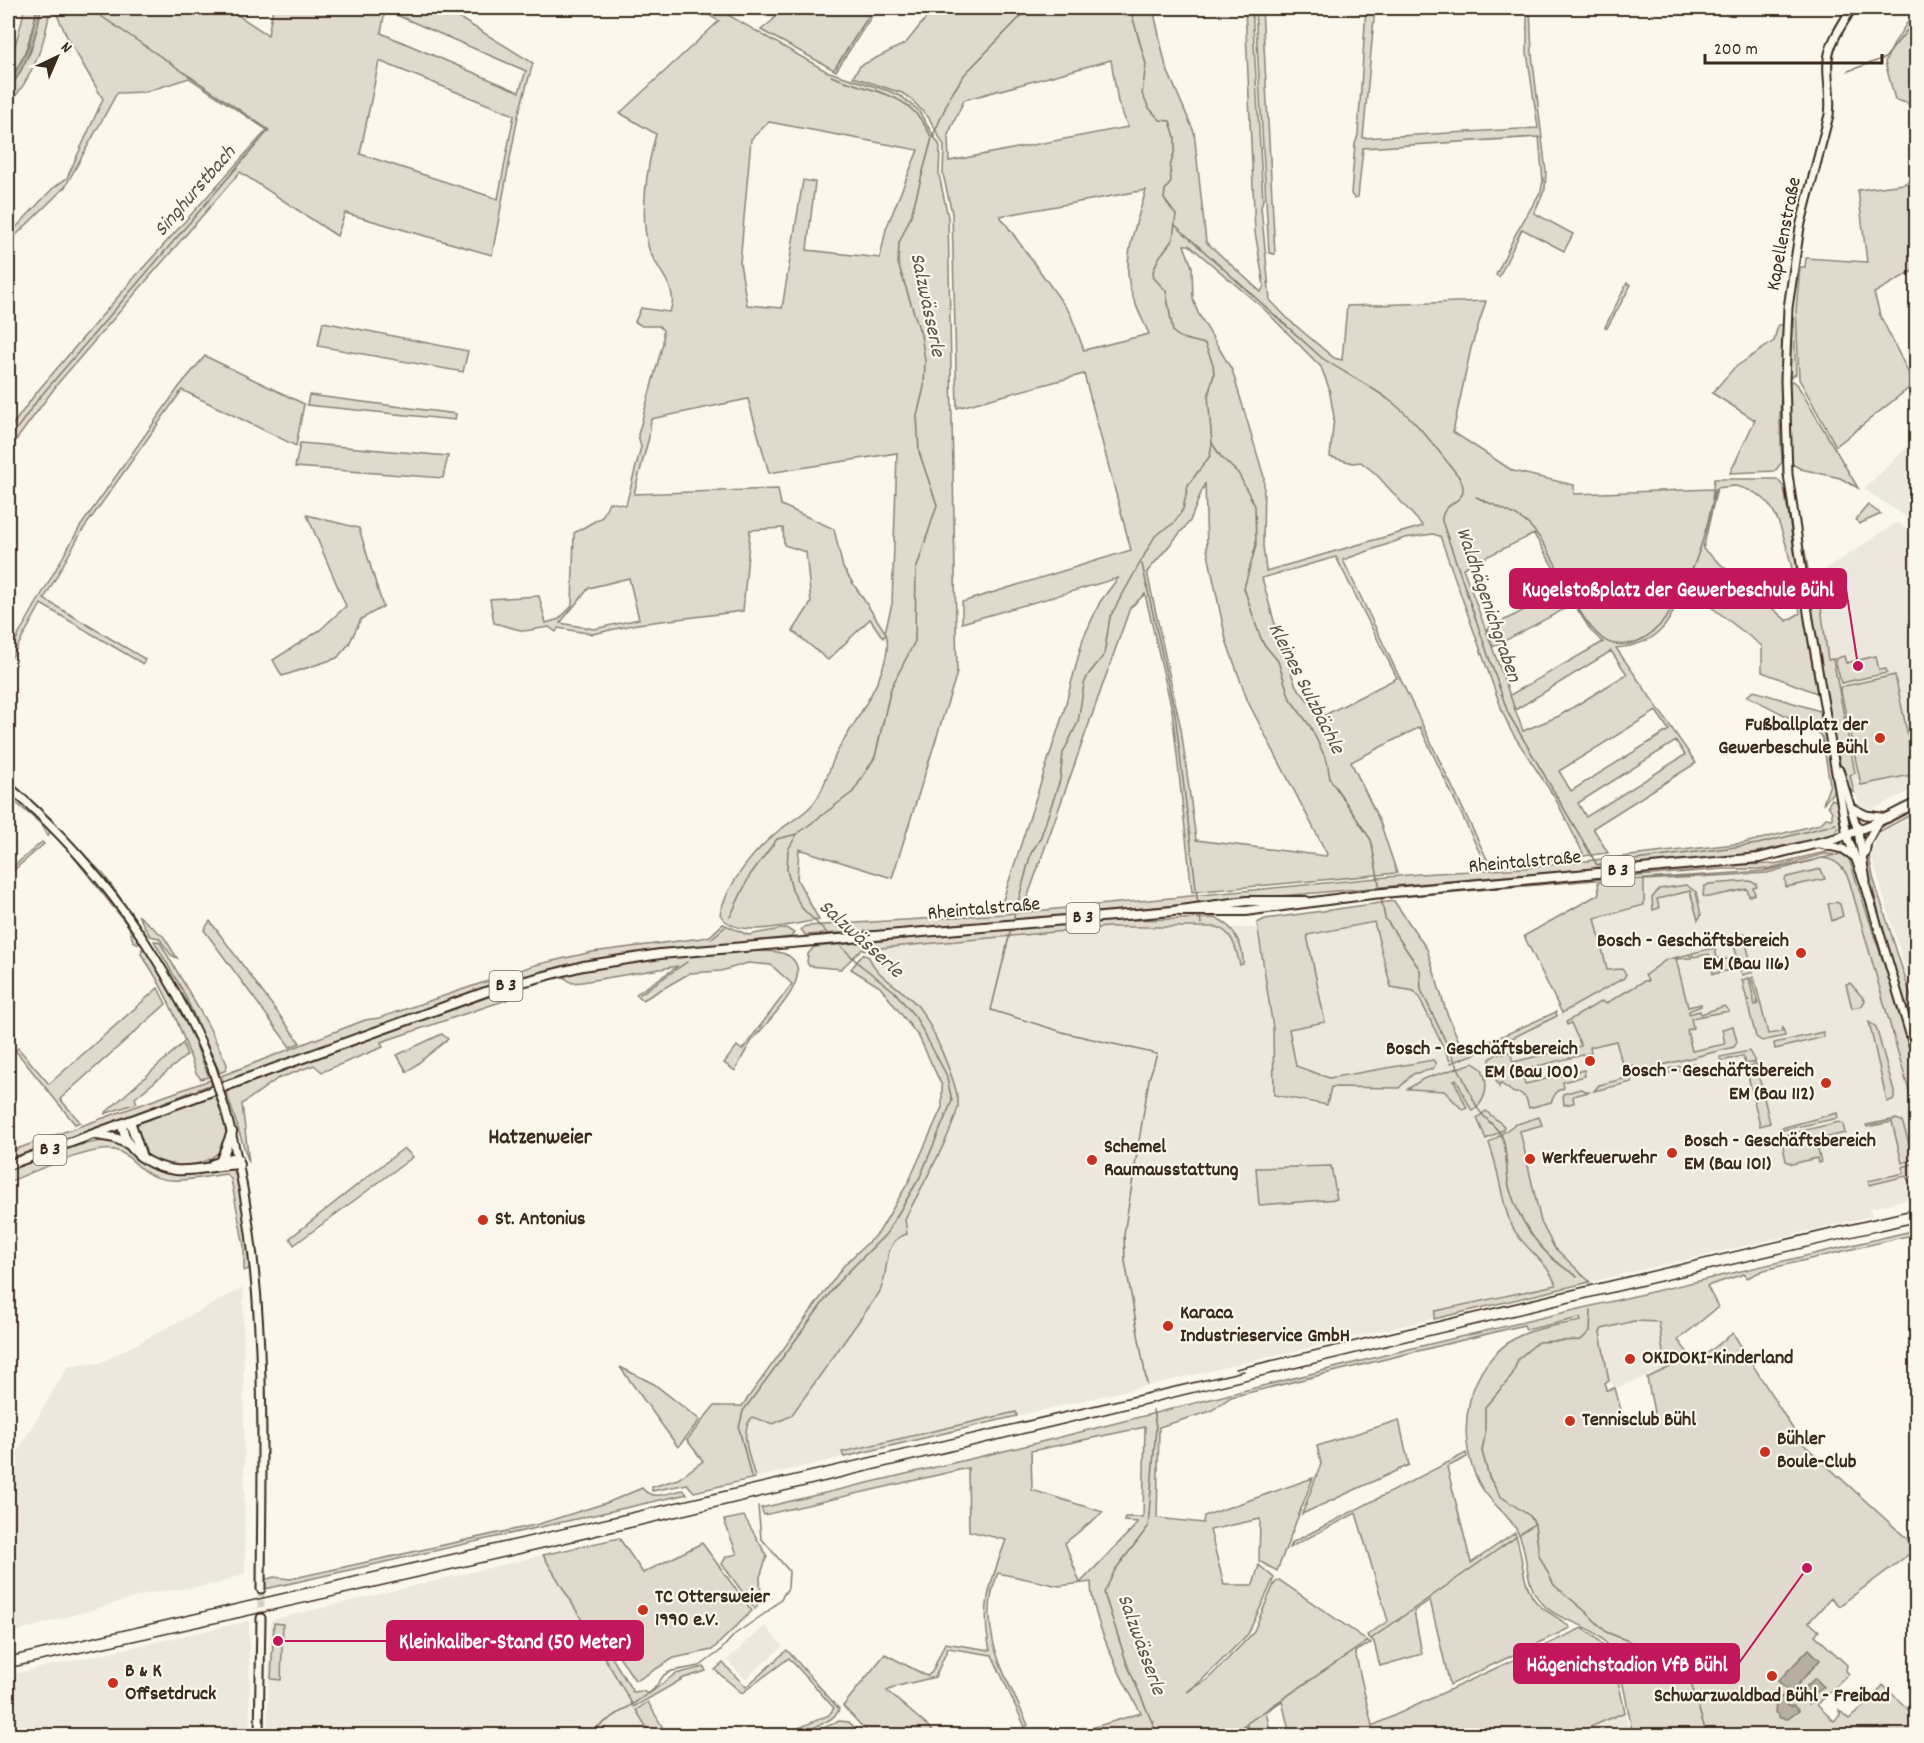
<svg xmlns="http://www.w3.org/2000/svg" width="1924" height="1743" font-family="Dekko,sans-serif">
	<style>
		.built { fill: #ede8dd }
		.green { fill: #dfd9ce; stroke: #8d8276; stroke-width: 1.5; fill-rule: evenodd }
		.water { fill: #b6aea2; stroke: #85796d; stroke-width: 1.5 }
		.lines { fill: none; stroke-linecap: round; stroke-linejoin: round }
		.stream { stroke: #85796d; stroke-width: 1.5 }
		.secondary-tunnel { stroke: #d5cec3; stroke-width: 7; stroke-dasharray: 7 3.5; stroke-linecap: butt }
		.secondary-casing { stroke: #3b2a1e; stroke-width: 11 }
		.primary-casing { stroke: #3b2a1e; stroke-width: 12 }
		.secondary { stroke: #fbf7ec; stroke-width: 7 }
		.primary { stroke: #fbf7ec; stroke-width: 8 }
		.rail { stroke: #3b2a1e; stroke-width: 1.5 }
		.secondary-bridge-casing { stroke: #3b2a1e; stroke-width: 11; stroke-linecap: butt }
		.secondary-bridge { stroke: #fbf7ec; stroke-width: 7 }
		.poi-dot { fill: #c8321e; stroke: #fbf7ec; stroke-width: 2 }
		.labels { text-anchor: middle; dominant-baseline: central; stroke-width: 4.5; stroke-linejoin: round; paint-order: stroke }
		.shield { fill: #fbf7ec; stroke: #75685c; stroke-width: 1.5 }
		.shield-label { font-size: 18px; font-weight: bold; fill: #3b2a1e }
		.street-label { font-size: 20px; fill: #3b2a1e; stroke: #fbf7ec }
		.poi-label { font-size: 20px; font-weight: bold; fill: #3b2a1e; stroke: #fbf7ec; text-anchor: start }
		.water-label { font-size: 21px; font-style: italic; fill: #605246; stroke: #fbf7ec }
		.quarter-label { font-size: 22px; font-weight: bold; fill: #3b2a1e; stroke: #fbf7ec }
		.leader { fill: none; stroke: #c2185b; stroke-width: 2 }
		.callout-dot { fill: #c2185b; stroke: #fbf7ec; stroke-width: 2 }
		.callout { fill: #c2185b; stroke: #c2185b; stroke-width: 2 }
		.callout-label { font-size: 21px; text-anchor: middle; font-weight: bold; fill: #fff }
	</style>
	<rect width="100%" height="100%" fill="#fbf7ec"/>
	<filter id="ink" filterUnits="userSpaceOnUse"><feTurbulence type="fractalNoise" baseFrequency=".0167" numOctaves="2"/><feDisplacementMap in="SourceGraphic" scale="12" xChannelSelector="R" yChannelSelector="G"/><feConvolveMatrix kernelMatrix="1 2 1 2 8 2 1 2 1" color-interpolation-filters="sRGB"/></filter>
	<g filter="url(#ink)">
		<g class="built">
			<polygon points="1916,439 1916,521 1912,521 1864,489"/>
			<polygon points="1898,522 1916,537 1916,788 1873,809 1860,805 1853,789 1828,660 1817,575"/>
			<polygon points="1916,815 1916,1005 1871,854 1877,836 1882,832"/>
			<polygon points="1822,858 1831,859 1840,865 1849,880 1916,1116 1916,1197 1870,1208 1872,1216 1017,1416 1017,1412 843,1453 844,1457 755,1478 744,1431 747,1423 752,1417 791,1416 879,1293 884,1285 888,1251 898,1237 907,1234 905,1219 958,1106 920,1008 873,967 869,949 1108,927 1256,928 1273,1028 1325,1022 1306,935 1374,921 1391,987 1414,991 1419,997 1451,1063 1496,1046 1605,989 1586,901 1599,894 1598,882 1767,873"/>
			<polygon points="243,1288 245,1573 218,1584 150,1593 8,1634 8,1468 68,1366 100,1363"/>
			<polygon points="1634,1321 1659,1322 1666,1369 1615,1388 1609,1381 1600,1332 1601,1329"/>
			<polygon points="543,1555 651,1735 267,1736 271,1620"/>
			<polygon points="249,1621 250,1735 60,1736 10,1731 17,1673"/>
			<polygon points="765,1626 783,1646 745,1679 727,1660"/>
			<polygon points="1625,1712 1630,1735 1581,1735 1580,1731"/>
		</g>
		<g class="green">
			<path d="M24,8h13c-5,28 -13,53 -29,77 -1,-29 13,-48 16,-77z"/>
			<path d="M41,8h9c-4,34 -18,71 -42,97v-13l23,-41z"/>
			<path d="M54,8h173l41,27 5,-27h170l90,55 -15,53 -26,139 -147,-42 -8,23 -97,-64 -181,210 -51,69v-20l28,-38 98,-115 133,-148 -78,-52 -44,14 -28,1 -52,94 -57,56v-7l44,-47 15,-11 36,-79 -36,-62zM385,10l141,61 -7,21 -138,-59zM379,61l135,54 -16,84 -138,-45z"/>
			<path d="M697,8h19l110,63 63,20 13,6 16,13 22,36 -1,29 9,42 9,456 -65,205 -93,-29 -2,30 22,41c-26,3 -84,22 -99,-6 7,-30 34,-63 57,-82 11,-9 23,-15 33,-25 15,-15 18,-39 28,-57 15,-26 58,-85 48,-116l-3,4 -13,-19 -42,41 -35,-29 18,-28 -5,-51 -22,-7 -1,-17 -33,2 -7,81 -106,13 -44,10 -35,-6 -2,4 -7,-5 -25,4 -30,-8 -4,-24 49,-3 7,27 13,-4 13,-13 2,-73 28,-16 7,-15 17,3 15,-58 -3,-12 25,-92v-13l-4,-4h-17l-7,-4 6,-14 28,4c13,-21 -14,-44 -20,-63 -10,-33 -2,-83 7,-115l-36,-21 99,-92zM769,122l149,28 -32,79 -6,29 -73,-8 8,-68 -12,-2 -21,128 -35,-3 -7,-42 11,-124zM748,399l21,74 128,-20 -5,151 -7,28 -42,-64 -9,-39 -53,-24 -3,-16 -144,5 15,-57 2,-18zM629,578l10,41 -45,10 -34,-6 29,-35z"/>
			<polygon points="781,8 877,8 836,71 761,30 773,20"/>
			<path d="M934,8h219l13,59 28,65 12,110 55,50 3,-6 -9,-54 -10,-224h7l11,192 -2,7 9,93 19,20 45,38 8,2 5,-54 139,-5 -15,47 -18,84 60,39 61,14v9l139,-5 -1,11 2,-21h63l7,8 33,206 -55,-21v-26l-77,-59c-17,37 -24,57 -69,61l80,115 -103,65 15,25 -121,15 -67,-141 -69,35 29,60 17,51 -205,19 -20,-182 -27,-116 -15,14 -106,299 -24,2 63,-195 20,-75 17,-37 18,-24 -156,45v-21l169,-52 -47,-176 -127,34 -5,-195 -9,-39 1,-28 -15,-28 -19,-20 -8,-5 -49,-16 7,-11 46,-23zM1111,60l7,42 10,25 -179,34 -1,-26 16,-35zM1146,190c-8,30 -25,69 -15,101 4,15 12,29 18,43l-65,16 -14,-37 -70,-97zM1184,245h5l75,64 57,58 8,21 5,29 -4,40 23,6 8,-1 15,12 47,52 -157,45 -3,-25 1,-69 -32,-107 -34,-57 -5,-14 -1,-32zM1205,483l2,66 19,91 22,62 79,152 -1,2 -130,-16 -15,-111 -34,-157 43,-51zM1735,486c10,2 21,6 29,13 20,17 32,88 36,114l-13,8 -84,-72 14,-61zM1433,534l7,2 63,177 8,18 44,67 28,55 -95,8 -145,-301 62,-22zM1534,534l32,55 -79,40 6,18 81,-43 17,27 12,11 -93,53 5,15 96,-59 16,23 -68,42 -36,15 -60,-163zM1336,557l61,121 -76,39 -25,-31 -17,-47 -17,-61zM1656,711l13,19 -98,61 -12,-20zM1676,741l9,14 -99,62 -8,-14z"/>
			<polygon points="1255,8 1262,8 1275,254 1269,253"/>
			<polygon points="1366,8 1375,8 1363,138 1538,128 1527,52 1527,8 1530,8 1532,54 1546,172 1545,189 1534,213 1573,234 1564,251 1522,229 1499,277 1496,275 1515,235 1541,191 1543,181 1539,137 1363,148 1358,197 1354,198 1351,194 1355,144 1358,135"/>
			<polygon points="1916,9 1916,120 1907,103 1895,100 1885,62 1896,40"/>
			<polygon points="1916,161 1916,269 1874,293 1880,315 1914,384 1836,446 1799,379 1796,310 1800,267 1805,267 1806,258 1867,262 1858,190 1904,184 1916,177"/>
			<polygon points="1627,283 1631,285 1607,328 1605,327"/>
			<polygon points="1790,310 1794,320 1796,374 1791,377 1787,375"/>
			<polygon points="323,322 468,351 463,372 318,346"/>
			<polygon points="1778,325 1783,325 1780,422 1782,462 1775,471 1730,473 1755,420 1712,393 1734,368 1774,341"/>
			<polygon points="205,356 304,404 296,446 182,390 82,531 44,599 145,659 143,664 41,604 8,664 8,657 19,634 80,527 179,387"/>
			<polygon points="1792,381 1797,384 1858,488 1840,478 1801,469 1792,464 1787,383"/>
			<polygon points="309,395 456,414 455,420 307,405"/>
			<polygon points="300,443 448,456 443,478 295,467"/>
			<polygon points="1868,505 1881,514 1859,524 1856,519"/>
			<polygon points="307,515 359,528 383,607 361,619 349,644 337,658 282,676 273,660 320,630 346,606"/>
			<polygon points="1805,551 1809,576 1817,575 1828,660 1833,659 1855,773 1850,775 1854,792 1846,785 1832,735 1801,553"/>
			<polygon points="1844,656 1846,663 1876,656 1879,670 1886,669 1887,673 1841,683 1835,659"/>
			<polygon points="1895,675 1916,774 1861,785 1840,687"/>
			<polygon points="1754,691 1820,711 1835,790 1823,804 1830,784 1822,737 1818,732 1747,696"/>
			<polygon points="8,779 57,824 57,827 8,784"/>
			<polygon points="8,791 51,830 48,836 42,825 8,796"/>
			<polygon points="1832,799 1838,802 1841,825 1834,834 1745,855 908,929 805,935 801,929 806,926 1004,914 1419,874 1524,868 1744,843 1820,824 1826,818 1832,819 1832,812 1828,805"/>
			<polygon points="1916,808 1916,812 1877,833 1871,841 1879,828"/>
			<polygon points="61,830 104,875 148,937 98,873 61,833"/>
			<polygon points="58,837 105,890 140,939 139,944 133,941 129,927"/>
			<polygon points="42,842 44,844 8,875 8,871"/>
			<polygon points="1868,844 1870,845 1869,856 1873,877 1916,1012 1916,1045 1891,963 1867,864"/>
			<path d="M1834,850l4,2 -1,3 5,-2 7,6 67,202v55l-67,-236c-5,-12 -12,-21 -27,-22l-55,15 -123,7v25l-49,13 12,52 15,-1 4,5 -2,4 -62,35 -38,-77 75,-42 -1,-12 166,-11 71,-16 -10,-1 -58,15h-44l-337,29 344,-33 44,-1z"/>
			<polygon points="1821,869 1825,879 1786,887 1785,879 1787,877"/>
			<polygon points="1750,881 1756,884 1757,887 1753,888 1755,894 1749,896 1747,889 1709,897 1703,896 1704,887 1709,884"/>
			<polygon points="1686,885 1696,892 1701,915 1698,920 1690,891 1657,899 1659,908 1653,910 1652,898 1659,889"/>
			<polygon points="1394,901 1427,949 1446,1011 1464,1053 1556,1012 1557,1016 1496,1046 1451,1063 1419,997 1414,991 1391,987 1374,922 1307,935 1325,1022 1289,1029 1296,1066 1329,1078 1433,1060 1436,1063 1433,1069 1413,1074 1399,1088 1331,1087 1327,1105 1274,1095 1273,1028 1257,923 1265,919"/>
			<polygon points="1836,902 1840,904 1843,916 1832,921 1828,904"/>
			<polygon points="138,915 164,937 177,958 171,955 159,938 150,936"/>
			<path d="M1216,918c17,6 28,29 27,46l-3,1c-4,-15 -6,-32 -23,-38h-109l-238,22v2l-8,-2 -21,20 -32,-3 -2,-4 1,-8 6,-7 277,-26z"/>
			<polygon points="210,921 300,1043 290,1047 204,930"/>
			<path d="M723,924l25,11 38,-7 8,5 -3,4c-94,11 -188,18 -279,43l-289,101 -2,-5 144,-56 14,-2 156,-53 57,-13 110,-14 8,-2z"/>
			<polygon points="1744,934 1753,972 1742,975 1732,937"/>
			<polygon points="154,941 158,941 161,944 207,1023 227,1064 226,1070 220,1073 183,991"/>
			<polygon points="1715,948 1717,958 1732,960 1734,969 1713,974 1709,954 1693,957 1692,953"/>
			<path d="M142,949h5l33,58 29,70 -8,2 -5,-6c-14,-41 -29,-83 -55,-119z"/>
			<path d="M752,951c12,1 27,-1 37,5 30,20 -27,70 -38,86 -6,9 -11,20 -16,29l-11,-8 13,-17 5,4 50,-66 -21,-19 -23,-2 -27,8 -31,2 -47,27 -7,-6 42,-28 -96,16 -10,1 -8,-6 3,-4 89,-14z"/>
			<path d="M863,954l6,3c9,23 37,32 51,52 11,15 40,79 38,97 -4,25 -40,87 -53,113l2,15c-27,8 -16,39 -28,59l-88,123 -18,8 -21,-7c-14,16 -1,42 3,61l-61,14 -7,-8 -35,7v-4l26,-8 25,-18 -16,-21 27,-34h28l103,-142 34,-32 30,-51 33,-74v-21l-23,-49 -39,-50 -29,-18z"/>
			<polygon points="1690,954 1691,958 1676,959 1688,1007 1701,1004 1701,1006 1689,1011 1689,1014 1700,1011 1701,1014 1724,1006 1729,1011 1691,1018 1693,1028 1687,1030 1692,1051 1725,1044 1722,1029 1733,1026 1737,1042 1734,1047 1635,1072 1633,1065 1623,1067 1616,1041 1590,1047 1591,1053 1521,1070 1525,1084 1584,1070 1585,1076 1563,1082 1564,1088 1557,1091 1551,1102 1529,1108 1526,1098 1520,1093 1514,1093 1500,1083 1499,1087 1490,1067 1490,1059 1497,1054 1505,1054 1528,1043 1531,1046 1511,1055 1513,1062 1581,1046 1571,1023 1567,1025 1566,1022 1602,1001 1605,1004 1644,981 1648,981 1645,975 1666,960"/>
			<polygon points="1754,977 1768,1034 1781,1032 1783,1028 1785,1036 1762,1041 1756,1037 1747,1002 1749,1000 1747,1000 1742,980 1749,978 1755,1005 1758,1004 1751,978"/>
			<polygon points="1850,983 1865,1000 1862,1006 1852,1008 1846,984"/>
			<polygon points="158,988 166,1004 60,1099 80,1122 75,1124 15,1050 18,1048 49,1084"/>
			<polygon points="510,989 512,995 509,999 381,1042 383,1047 322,1072 314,1065 277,1079 242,1104 249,1163 226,1091"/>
			<polygon points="1869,1022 1876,1027 1894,1091 1894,1099 1887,1102"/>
			<polygon points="1823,1032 1824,1037 1775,1049 1774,1043"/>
			<polygon points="442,1034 448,1039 407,1072 397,1055"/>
			<polygon points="183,1043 187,1055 135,1098 137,1103 104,1114"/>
			<polygon points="1749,1051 1755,1062 1745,1064 1743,1056 1721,1061 1720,1057"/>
			<path d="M1473,1063l9,6c7,16 5,32 -10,42l-16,-32 -2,1 13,28 -4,2 -19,-19 -36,-2 15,-10z"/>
			<polygon points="1695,1063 1696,1067 1650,1077 1649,1073"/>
			<polygon points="1756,1064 1770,1123 1760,1126 1746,1067"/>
			<polygon points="1631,1077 1632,1082 1594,1091 1599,1085"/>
			<polygon points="210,1080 212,1084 8,1162 8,1152"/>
			<polygon points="1580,1089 1589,1092 1573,1096 1574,1103 1564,1105 1563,1094"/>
			<path d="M215,1093c5,16 14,30 10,48 -7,28 -69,35 -83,9 -3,-6 -5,-15 -7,-22l3,-5z"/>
			<polygon points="1486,1111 1504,1126 1503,1130 1486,1139 1477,1118"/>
			<polygon points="1837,1113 1838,1118 1783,1130 1778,1129"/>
			<path d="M1539,1117l3,8 -22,6 21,91 13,25 36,35 -156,37 1,-8 121,-26c-9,-26 -35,-37 -46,-63 -9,-24 -11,-51 -20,-76l-1,-3 25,-18z"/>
			<polygon points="1896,1119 1902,1121 1914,1159 1902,1163 1892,1122 1867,1127 1866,1125"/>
			<polygon points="1839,1122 1843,1124 1845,1133 1816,1140 1821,1162 1818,1163 1817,1158 1792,1164 1786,1161 1781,1136"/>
			<path d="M107,1140c17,4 26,16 40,26 24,16 57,5 84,1 11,12 17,75 19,95l-1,7 -5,2v-25l-13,-67 -5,-5c-26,3 -59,14 -82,-3 -9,-7 -18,-19 -30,-21 -23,-4 -83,23 -106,32v-12l66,-24z"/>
			<polygon points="404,1148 413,1157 294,1245 290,1238"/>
			<polygon points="1916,1163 1916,1173 1908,1180 1906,1176 1869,1185 1868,1181 1904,1173 1902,1167"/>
			<polygon points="1331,1166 1337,1199 1259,1205 1256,1168"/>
			<path d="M1916,1230v4l-152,36 -17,8 -3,-4 -37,12 11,21 -40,33 10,13 -24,8 -5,-39 -25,-1 -32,8 -2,3 9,49 -4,2 1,7 9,-2 10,37 30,-8 -8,-39 44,-21 5,5 37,-29 68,109 114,104 -3,6 -73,54 -8,-8 -22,24 10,9 -4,4 32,30 -1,6 3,3 -32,31 17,16 6,-6 -1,-5 10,9 24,-21 10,-13 27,26 6,-2v26h-283c-5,-21 -11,-71 -23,-87 -20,-29 -49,-22 -70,-47 -18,-22 -10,-50 -24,-72 -10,-17 -28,-28 -37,-46 -26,-50 -12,-120 40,-147 19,-9 41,-11 62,-15l-1,-3 -54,12 -2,-5 -293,72 -20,14 -52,16 -2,91 46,5 1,-7 109,-38 -36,93 -18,-10 1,-42 -50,11 14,55h29l6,-20 15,13 -26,56 -46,46 -15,12 20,-12 46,-47 21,-49 5,-4 92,63 -16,9 17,74 210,-98c33,17 35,51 43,84l-44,19v4h-291l-8,-34 -16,11 5,23h-22l-2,-10 -16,10h-146l-3,-3h8l1,-4 50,-15c-19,-33 -50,-93 -50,-131l-32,4 -61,-13c-23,56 7,101 30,152l-3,2 -33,-72 -44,-7 -13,29 -37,9 -11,5 51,44h-68l-27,-29 42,-52 42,22 5,-4 13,-29 45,7c-10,-44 1,-69 16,-110l-37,-9 -1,-63 -204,47 -3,-7 260,-61 392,-99zM1145,1427l-2,90h-18l-1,4 13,1 -1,3 -56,58 -15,-40 38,-31 -71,-22 -1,-39z"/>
			<polygon points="620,1367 654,1384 700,1420 678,1447"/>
			<polygon points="1016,1412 1017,1416 844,1457 842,1452"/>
			<polygon points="1399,1420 1409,1465 1302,1514 1321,1464 1317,1446"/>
			<path d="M1466,1453l1,4 -20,10 24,96 44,-30c9,23 5,48 21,69 9,11 28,17 34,26l-120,57 -20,-85 -16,11 8,43 -42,12 -6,-24 -7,-7 21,-14 -32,-108 -67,35 2,-5z"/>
			<path d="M642,1488c10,13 26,5 41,2l4,4 -422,95 -1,-9 10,-3 16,2 249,-55 70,-22z"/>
			<polygon points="744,1516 767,1556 760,1577 761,1598 755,1609 722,1564 726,1557 737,1554 724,1520"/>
			<polygon points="619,1538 643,1573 702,1543 752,1611 712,1650 674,1658 638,1680 634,1679 614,1648 608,1651 633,1692 642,1691 649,1694 675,1674 704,1667 706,1671 684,1678 634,1707 543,1555"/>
			<polygon points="274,1623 283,1624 281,1680 271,1679"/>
			<path d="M787,1650l52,59c-3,13 -43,27 -56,26l46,-20 5,-7 -45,-50 -47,35 -27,-23 8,-7 23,24z"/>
			<polygon points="648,1702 667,1735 651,1735 636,1710"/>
			<polygon points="839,1721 849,1722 862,1735 808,1735"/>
		</g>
		<g class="water">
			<path d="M37,8h4c-4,31 -15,58 -33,84v-7l20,-37z"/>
			<polygon points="1809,1649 1820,1660 1790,1693 1778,1681"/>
			<polygon points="1815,1678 1824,1687 1813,1695 1817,1700 1809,1704 1799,1694"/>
			<polygon points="1783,1695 1787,1700 1787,1706 1794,1706 1799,1711 1788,1719 1780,1718 1775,1712 1776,1703"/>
		</g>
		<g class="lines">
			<g class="stream">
				<polyline points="835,68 874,8"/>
				<polyline points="1848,71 1885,58 1916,19"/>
				<path d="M831,76c43,18 78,13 100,61"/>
				<path d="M1175,225l147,133c22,15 46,26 67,42 28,20 49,51 71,78 13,27 -19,21 -18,43l66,192 89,152 161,-21 78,-20"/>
				<polyline points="8,441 39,398 269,130 89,8"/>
				<polyline points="1212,443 1221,457 1238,473 1255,506 1256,545 1244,588 1257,628 1263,643 1278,661 1290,699 1310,726 1327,761 1330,779 1371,840 1380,889"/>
				<path d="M1476,497c16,8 39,15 52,27 31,30 43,90 74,114 8,7 16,7 26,6 51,-8 79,-110 87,-155"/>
				<polyline points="1142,564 1175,713 1198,904"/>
				<path d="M1381,897l4,21 35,52 1,20 56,117c6,12 23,21 26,32 5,16 2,35 7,51 12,38 34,67 67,86"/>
				<polyline points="1200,915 1201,924"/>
				<polyline points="730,917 750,875 777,839 797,834"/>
				<polyline points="1013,921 1031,853 1040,839 1060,780 1063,753 1078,722 1084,684 1088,675 1104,655 1110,617 1155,536 1174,523 1183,509 1188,485 1210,456 1212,443 1208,396 1214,374 1213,364 1205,344 1181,338 1173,332 1166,291 1154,278 1153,272 1158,259 1173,239 1176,215 1164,199 1165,190 1171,182 1170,167 1175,149 1175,137 1170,121 1160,120 1149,108 1142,94 1146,64 1130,8"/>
				<polyline points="1011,929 991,1010 1066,1033 1157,1054 1149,1079 1124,1234 1125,1261 1147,1384"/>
				<polyline points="831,937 802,908 792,890 787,870 788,850 797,834 853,792 875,757 891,688 915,641 916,570 937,505 919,452 917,416 924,387 925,361 921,335 898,263 899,243 911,216 932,138 950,97 964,75 1029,8"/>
				<polyline points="711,939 725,927"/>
				<polyline points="640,994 687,962"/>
				<polyline points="1591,1310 1590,1331 1581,1340 1538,1342 1518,1359 1512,1376 1485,1407 1485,1435 1482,1451 1489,1477 1500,1496 1530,1516 1535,1524 1539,1555 1554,1585 1585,1611 1606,1632 1658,1653 1688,1673 1707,1736"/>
				<polyline points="1153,1410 1156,1427 1148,1527 1115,1570 1104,1593 1127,1664 1158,1736"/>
				<polyline points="751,1477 739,1428 743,1411 839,1281 886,1234 920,1177 952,1101 946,1074 916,1018 894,991 859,964 837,942"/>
				<polyline points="1520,1534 1534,1524"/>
				<polyline points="1372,1638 1516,1537"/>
				<polyline points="1150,1733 1154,1722"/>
				<polyline points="583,1736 636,1702 654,1689 664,1675 672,1671 700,1666 719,1652 735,1634 767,1612 780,1600 788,1588 789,1571 761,1538 758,1506"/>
				<polyline points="1228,1736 1368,1641"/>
			</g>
			<polyline class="secondary-tunnel" points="261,1618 261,1589"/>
			<g class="secondary-casing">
				<g id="secondary">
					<path d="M1852,8c-9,16 -21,31 -24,51 -2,19 4,37 1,56l-29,112 -12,81 -3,72 3,94 21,145 38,216 19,52 50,167"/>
					<polyline points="1839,770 1858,831 1866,881"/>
					<path d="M8,786c91,78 157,171 204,282"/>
					<polyline points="1852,808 1866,815 1888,818"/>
					<polyline points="1820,844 1843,849 1853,856"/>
					<polyline points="1865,854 1867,842 1878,822"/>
					<path d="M225,1109c44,156 37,320 36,480"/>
					<polyline points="259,1736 261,1618"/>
				</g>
			</g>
			<g class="primary-casing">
				<g id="primary">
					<polyline points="1180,911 1246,911 1372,894 1759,858 1838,838 1878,822 1916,803"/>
					<polyline points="130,1121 141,1154"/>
					<path d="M122,1124c2,14 7,23 18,32 33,25 62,10 99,8"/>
					<polyline points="97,1135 115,1138 128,1144"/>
					<polyline points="221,1160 232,1132"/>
					<polyline points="213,1164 231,1158 238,1159"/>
					<polyline points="8,1165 488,991 583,966 660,954 1173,911 1247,901 1306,901"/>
				</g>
			</g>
			<use href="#secondary" class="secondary"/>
			<use href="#primary" class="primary"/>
			<g class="rail">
				<polyline points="1236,1369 1916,1209"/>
				<polyline points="8,1657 1244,1371"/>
				<path d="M8,1668c433,-92 864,-198 1295,-302 204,-50 409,-97 613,-144"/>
			</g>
			<g class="secondary-bridge-casing">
				<polyline id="secondary-bridge" points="212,1068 225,1109"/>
			</g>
			<use href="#secondary-bridge" class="secondary-bridge"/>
		</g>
	</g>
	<g class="poi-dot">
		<circle cx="1880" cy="738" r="6"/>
		<circle cx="1801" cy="953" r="6"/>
		<circle cx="1590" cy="1061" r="6"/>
		<circle cx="1826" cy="1083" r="6"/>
		<circle cx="1672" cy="1153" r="6"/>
		<circle cx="1530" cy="1159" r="6"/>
		<circle cx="1092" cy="1160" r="6"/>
		<circle cx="483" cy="1220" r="6"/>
		<circle cx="1168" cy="1326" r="6"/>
		<circle cx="1630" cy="1359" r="6"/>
		<circle cx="1570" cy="1421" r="6"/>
		<circle cx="1765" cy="1452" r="6"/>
		<circle cx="643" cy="1610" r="6"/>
		<circle cx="1772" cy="1676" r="6"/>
		<circle cx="113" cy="1683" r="6"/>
	</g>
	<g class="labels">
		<g class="shield">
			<rect x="1601.5" y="856" width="33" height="30" rx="4.5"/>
			<rect x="1066.5" y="903" width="33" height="30" rx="4.5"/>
			<rect x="489.5" y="971" width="33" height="30" rx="4.5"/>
			<rect x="33.5" y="1135" width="33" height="30" rx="4.5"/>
		</g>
		<g class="shield-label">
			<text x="1618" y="871">B 3</text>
			<text x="1083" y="918">B 3</text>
			<text x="506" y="986">B 3</text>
			<text x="50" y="1150">B 3</text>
		</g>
		<g class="street-label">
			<text transform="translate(1785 234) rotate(-79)">Kapellenstraße</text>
			<text transform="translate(1525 863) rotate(-5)">Rheintalstraße</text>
			<text transform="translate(984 910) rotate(-5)">Rheintalstraße</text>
		</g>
		<g class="poi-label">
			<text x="1868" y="726" text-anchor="end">Fußballplatz der<tspan x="1868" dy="23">Gewerbeschule Bühl</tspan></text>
			<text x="1789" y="942" text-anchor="end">Bosch - Geschäftsbereich<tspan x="1789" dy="23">EM (Bau 116)</tspan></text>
			<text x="1578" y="1050" text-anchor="end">Bosch - Geschäftsbereich<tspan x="1578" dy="23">EM (Bau 100)</tspan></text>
			<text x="1814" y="1072" text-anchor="end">Bosch - Geschäftsbereich<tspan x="1814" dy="23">EM (Bau 112)</tspan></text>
			<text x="1684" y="1142">Bosch - Geschäftsbereich<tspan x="1684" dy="23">EM (Bau 101)</tspan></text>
			<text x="1104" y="1148">Schemel<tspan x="1104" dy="23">Raumausstattung</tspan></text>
			<text x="1542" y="1159">Werkfeuerwehr</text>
			<text x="495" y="1220">St. Antonius</text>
			<text x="1180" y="1314">Karaca<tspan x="1180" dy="23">Industrieservice GmbH</tspan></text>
			<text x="1642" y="1359">OKIDOKI-Kinderland</text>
			<text x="1582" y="1421">Tennisclub Bühl</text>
			<text x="1777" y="1440">Bühler<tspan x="1777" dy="23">Boule-Club</tspan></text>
			<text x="655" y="1598">TC Ottersweier<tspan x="655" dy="23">1990 e.V.</tspan></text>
			<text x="125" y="1672">B &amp; K<tspan x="125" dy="23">Offsetdruck</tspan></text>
			<text x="1772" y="1697" text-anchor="middle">Schwarzwaldbad Bühl - Freibad</text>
		</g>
		<g class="water-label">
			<text transform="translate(196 192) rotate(-49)">Singhurstbach</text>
			<text transform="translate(926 305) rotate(78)">Salzwässerle</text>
			<text transform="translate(1487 605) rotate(71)">Waldhägenichgraben</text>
			<text transform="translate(1305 689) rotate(63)">Kleines Sulzbächle</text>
			<text transform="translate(860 940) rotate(42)">Salzwässerle</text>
			<text transform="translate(1140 1645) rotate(70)">Salzwässerle</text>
		</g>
		<g class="quarter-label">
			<text x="540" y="1138">Hatzenweier</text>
		</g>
	</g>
	<path class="leader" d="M1858 666L1846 589M278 1641L387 1641M1807 1568L1739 1663"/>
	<g class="callout-dot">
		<circle cx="1858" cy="666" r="6"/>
		<circle cx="278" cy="1641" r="6"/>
		<circle cx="1807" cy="1568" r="6"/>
	</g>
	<g class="callout">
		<rect x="1510" y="569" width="336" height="39" rx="6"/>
		<rect x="387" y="1621" width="256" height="39" rx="6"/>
		<rect x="1514" y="1644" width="225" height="39" rx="6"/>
	</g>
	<g class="callout-label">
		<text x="1678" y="596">Kugelstoßplatz der Gewerbeschule Bühl</text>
		<text x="515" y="1648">Kleinkaliber-Stand (50 Meter)</text>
		<text x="1627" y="1671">Hägenichstadion VfB Bühl</text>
	</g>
	<rect width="1924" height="1743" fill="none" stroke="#fbf7ec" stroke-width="30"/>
	<rect x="15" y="15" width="1894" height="1713" fill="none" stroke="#3b2a1e" stroke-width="2" filter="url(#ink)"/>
	<g transform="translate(57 57) rotate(44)" stroke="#fbf7ec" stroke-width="4.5" paint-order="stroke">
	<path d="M0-4.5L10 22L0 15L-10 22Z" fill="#3b2a1e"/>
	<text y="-9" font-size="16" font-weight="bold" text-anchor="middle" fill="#3b2a1e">N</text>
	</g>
	<path d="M1705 54v9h177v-9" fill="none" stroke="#3b2a1e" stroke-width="3"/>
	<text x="1714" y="54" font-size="18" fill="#3b2a1e" stroke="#fbf7ec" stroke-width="4.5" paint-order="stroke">200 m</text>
</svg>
